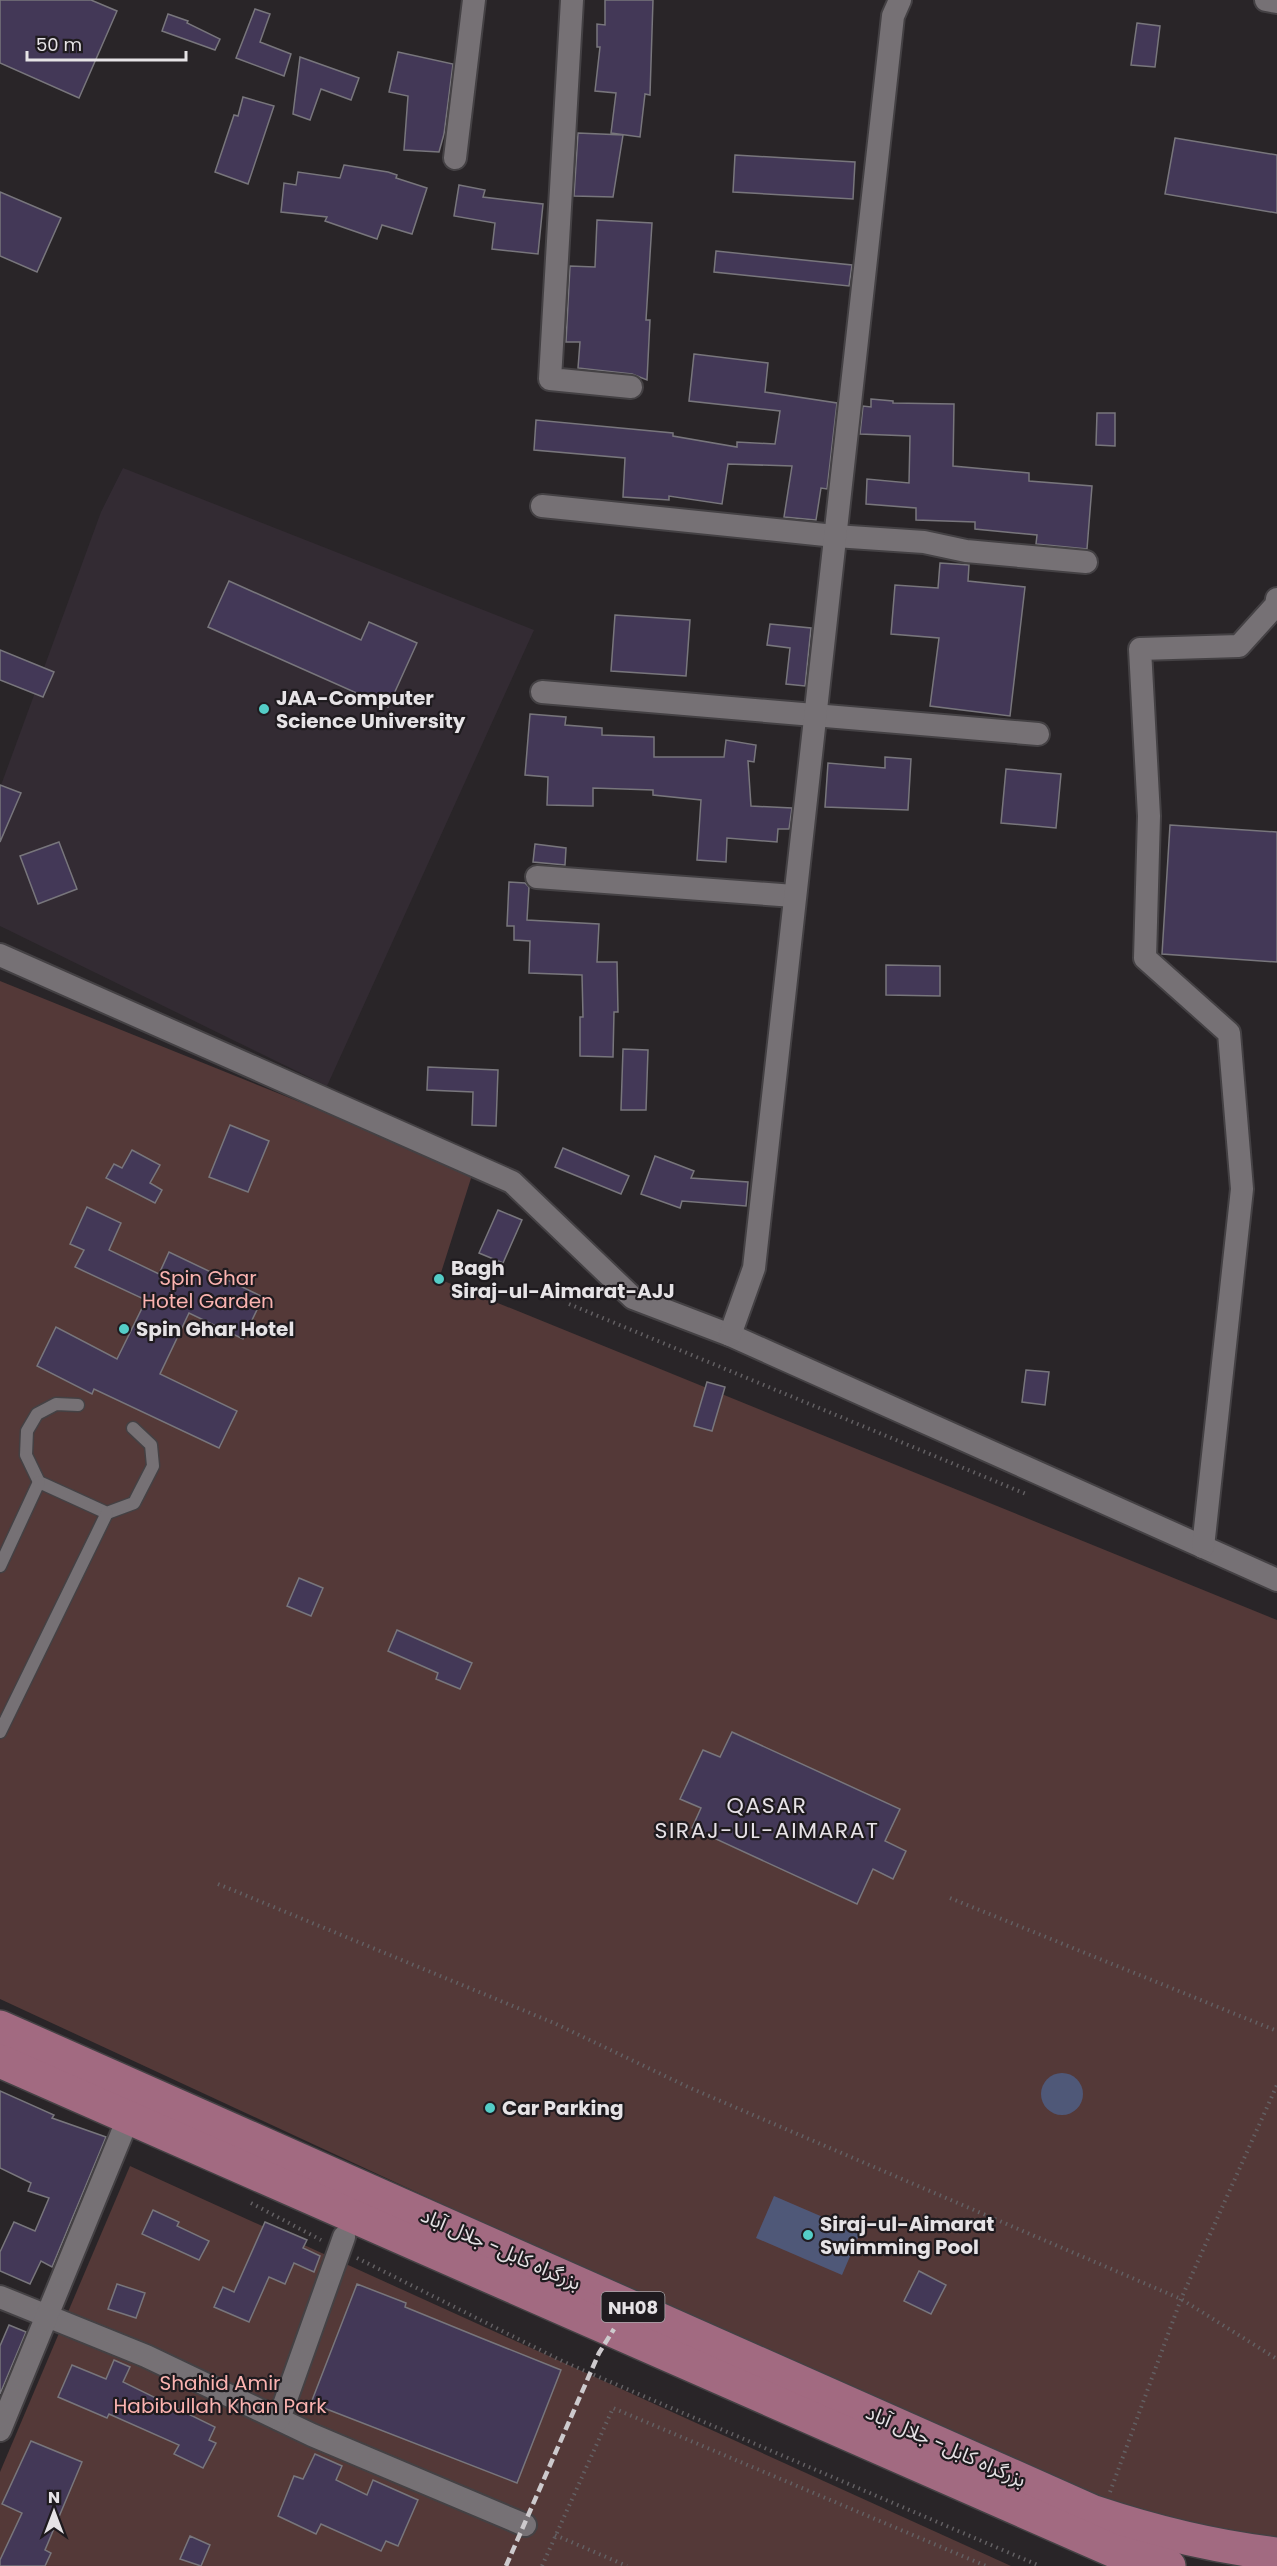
<svg xmlns="http://www.w3.org/2000/svg" width="1277" height="2566" font-family="Poppins,'Noto Sans Arabic',sans-serif">
	<style>
		.built { fill: #332b33 }
		.green { fill: #543938 }
		.water { fill: #4f5878 }
		.building { fill: #433857; stroke: #78767c; stroke-width: 1.5 }
		.lines { fill: none; stroke-linecap: round; stroke-linejoin: round }
		.service-casing { stroke: #444144; stroke-width: 15 }
		.minor-casing { stroke: #444144; stroke-width: 26 }
		.trunk-casing { stroke: #444144; stroke-width: 36 }
		.path { stroke: #636063; stroke-width: 4; stroke-dasharray: 1.5 4.5; stroke-linecap: butt }
		.service { stroke: #767175; stroke-width: 12 }
		.minor { stroke: #767175; stroke-width: 22 }
		.trunk { stroke: #a26a81; stroke-width: 33 }
		.rail { stroke: #cdcacd; stroke-width: 4.5; stroke-dasharray: 9 4.5; stroke-linecap: butt }
		.poi-dot { fill: #54cdc7; stroke: #1f1b1f; stroke-width: 2 }
		.labels { text-anchor: middle; dominant-baseline: central; stroke-width: 4.5; stroke-linejoin: round; paint-order: stroke }
		.shield { fill: #1f1b1f; stroke: #aaa7aa; stroke-width: 1.5 }
		.shield-label { font-size: 18px; font-weight: bold; fill: #e6e3e6 }
		.poi-label { font-size: 20px; font-weight: bold; fill: #e6e3e6; stroke: #1f1b1f; text-anchor: start }
		.park-label { font-size: 20px; fill: #fbb3b0; stroke: #1f1b1f }
		.street-label { font-size: 20px; fill: #e6e3e6; stroke: #1f1b1f }
		.quarter-label { font-size: 22px; letter-spacing: 1.5px; fill: #e7e2e7; stroke: #1f1b1f }
	</style>
	<rect width="100%" height="100%" fill="#292528"/>
	<polygon class="built" points="123,468 534,630 327,1086 0,926 0,788 101,512"/>
	<g class="green">
		<polygon points="0,981 473,1172 439,1279 1277,1620 1277,2544 1082,2494 813,2376 0,1999"/>
		<polygon points="130,2166 1011,2566 0,2566 0,2472"/>
	</g>
	<g class="water">
		<circle cx="1062" cy="2094" r="21"/>
		<polygon points="774,2196 860,2233 842,2275 756,2238"/>
	</g>
	<g class="building">
		<polygon points="0,0 91,0 117,11 79,98 0,63"/>
		<polygon points="605,0 653,0 650,95 645,94 640,137 611,133 616,93 595,91 600,47 597,47 597,24 605,25"/>
		<polygon points="255,9 270,14 260,42 291,54 284,76 236,58"/>
		<polygon points="168,14 188,21 187,23 220,39 215,50 162,31"/>
		<polygon points="1137,23 1160,26 1155,67 1131,65"/>
		<polygon points="398,52 453,64 444,134 439,152 404,150 408,96 389,92"/>
		<polygon points="300,57 359,78 351,100 321,89 310,120 293,114"/>
		<polygon points="243,97 274,106 248,184 215,172 234,115 238,116"/>
		<polygon points="578,133 623,135 613,197 574,196"/>
		<polygon points="1175,138 1277,155 1277,213 1165,194"/>
		<polygon points="735,155 855,162 853,199 733,192"/>
		<polygon points="344,165 388,172 397,175 396,178 427,188 412,234 382,225 377,239 325,221 327,217 281,212 284,183 296,185 298,172 340,178"/>
		<polygon points="459,185 485,190 483,197 543,204 538,254 492,249 495,223 454,216"/>
		<polygon points="0,192 61,218 37,272 0,256"/>
		<polygon points="597,220 652,223 646,320 650,320 647,380 632,374 578,368 580,342 566,342 570,266 595,267"/>
		<polygon points="716,251 852,265 849,286 714,272"/>
		<polygon points="694,354 768,363 765,392 837,403 827,489 821,488 816,520 784,517 792,466 728,464 722,504 669,496 669,500 623,497 625,458 534,450 536,420 673,433 673,436 737,447 737,442 775,444 780,411 689,401"/>
		<polygon points="871,399 893,401 893,403 954,404 953,466 1029,473 1029,481 1092,486 1087,549 1036,544 1037,535 975,529 975,522 916,520 916,508 866,504 867,479 909,483 910,436 860,434 863,406 871,407"/>
		<polygon points="1097,413 1115,413 1115,446 1096,445"/>
		<polygon points="940,563 969,565 968,581 1025,587 1010,716 930,706 939,638 891,634 895,585 938,588"/>
		<polygon points="229,581 361,640 369,622 417,643 388,707 208,627"/>
		<polygon points="615,615 690,620 686,676 611,671"/>
		<polygon points="770,624 811,628 805,686 786,684 790,648 767,645"/>
		<polygon points="0,650 54,672 43,697 0,680"/>
		<polygon points="530,714 566,717 565,725 602,728 602,735 654,737 654,757 724,757 726,740 756,745 754,762 748,761 751,806 792,808 789,829 778,829 777,842 727,838 726,862 697,860 701,800 653,795 653,790 593,788 593,806 547,805 548,777 525,775"/>
		<polygon points="885,757 911,759 908,810 825,807 828,763 885,768"/>
		<polygon points="1006,769 1061,774 1056,828 1001,823"/>
		<polygon points="0,785 21,793 0,842"/>
		<polygon points="1170,825 1277,832 1277,962 1162,954"/>
		<polygon points="59,842 77,889 38,904 20,856"/>
		<polygon points="535,844 566,848 565,865 533,862"/>
		<polygon points="509,882 525,883 529,887 527,920 599,924 597,962 617,962 618,1012 614,1012 613,1057 580,1056 580,1017 583,1017 582,975 529,973 530,941 514,940 514,926 507,926"/>
		<polygon points="886,965 940,966 940,996 886,995"/>
		<polygon points="623,1049 648,1050 646,1110 621,1110"/>
		<polygon points="428,1067 498,1070 496,1126 472,1125 473,1092 427,1090"/>
		<polygon points="230,1125 269,1141 248,1192 209,1177"/>
		<polygon points="563,1148 629,1176 621,1194 555,1167"/>
		<polygon points="132,1150 160,1165 150,1183 162,1190 155,1203 106,1178 114,1164 122,1168"/>
		<polygon points="655,1156 694,1171 691,1178 748,1182 746,1206 682,1201 680,1208 641,1194"/>
		<polygon points="87,1207 121,1223 109,1250 159,1274 169,1252 263,1297 243,1339 189,1313 160,1374 237,1411 219,1448 94,1389 92,1394 37,1366 56,1327 117,1359 146,1300 75,1267 84,1250 70,1244"/>
		<polygon points="498,1210 522,1220 503,1263 479,1253"/>
		<polygon points="1026,1370 1049,1372 1045,1405 1022,1402"/>
		<polygon points="707,1382 725,1387 712,1431 694,1426"/>
		<polygon points="299,1578 323,1588 311,1616 287,1606"/>
		<polygon points="397,1630 472,1663 460,1689 436,1679 438,1673 388,1651"/>
		<polygon points="732,1732 900,1809 885,1841 906,1851 893,1879 873,1869 857,1904 692,1828 701,1808 680,1799 703,1750 720,1757"/>
		<polygon points="0,2091 54,2115 52,2118 106,2137 52,2267 41,2261 30,2284 0,2271 0,2252 14,2222 35,2231 49,2198 28,2191 31,2183 0,2168"/>
		<polygon points="153,2210 179,2222 177,2226 209,2241 199,2260 142,2234"/>
		<polygon points="265,2222 307,2240 303,2248 320,2256 314,2272 294,2263 285,2284 269,2277 249,2322 214,2307 223,2287 234,2292"/>
		<polygon points="919,2271 946,2285 931,2314 904,2301"/>
		<polygon points="117,2284 145,2293 136,2318 108,2309"/>
		<polygon points="357,2284 406,2303 405,2307 481,2338 561,2370 517,2483 311,2403"/>
		<polygon points="9,2325 26,2332 0,2394 0,2346"/>
		<polygon points="114,2360 130,2367 123,2382 215,2427 209,2440 216,2443 203,2468 174,2454 179,2445 109,2414 107,2418 58,2397 72,2365 106,2379"/>
		<polygon points="31,2441 82,2462 45,2550 51,2553 45,2566 0,2566 0,2560 22,2513 2,2504"/>
		<polygon points="315,2454 342,2466 336,2480 367,2495 373,2480 418,2500 398,2546 386,2541 381,2551 321,2524 316,2534 278,2516 294,2476 303,2479"/>
		<polygon points="190,2536 210,2545 201,2566 180,2559"/>
	</g>
	<g class="lines">
		<g class="service-casing">
			<g id="service">
				<polyline points="78,1405 56,1404 37,1414 27,1431 26,1455 39,1482 107,1513 134,1503 153,1466 151,1445 133,1428"/>
				<polyline points="0,1566 39,1482"/>
				<polyline points="0,1732 107,1513"/>
			</g>
		</g>
		<g class="minor-casing">
			<g id="minor">
				<polyline points="572,0 550,379 631,387"/>
				<polyline points="1266,0 1277,2"/>
				<polyline points="455,158 474,0"/>
				<polyline points="542,506 835,536 924,542 966,551 1086,562"/>
				<polyline points="542,692 1038,734"/>
				<polyline points="537,877 794,896"/>
				<polyline points="0,955 512,1182 633,1298 730,1335 1277,1580"/>
				<polyline points="730,1335 754,1268 893,16 900,0"/>
				<polyline points="1203,1547 1242,1189 1229,1033 1145,958 1149,816 1140,649 1239,646 1276,605 1277,599"/>
				<polyline points="0,2297 146,2356 312,2435 525,2525"/>
				<polyline points="279,2419 344,2237"/>
				<polyline points="0,2430 134,2104"/>
			</g>
		</g>
		<g class="trunk-casing">
			<g id="trunk">
				<path d="M0,2027l1094,485c60,20 121,35 183,42"/>
				<polyline points="0,2061 1114,2551 1169,2566"/>
			</g>
		</g>
		<g class="path">
			<polyline points="569,1304 1026,1494"/>
			<polyline points="218,1884 554,2023 688,2087 1181,2299 1277,2359"/>
			<polyline points="950,1898 1277,2031"/>
			<polyline points="251,2203 321,2240"/>
			<polyline points="357,2258 564,2362 1040,2566"/>
			<polyline points="1110,2492 1181,2299 1277,2085"/>
			<polyline points="555,2535 627,2566"/>
			<polyline points="542,2566 613,2408 986,2566"/>
		</g>
		<use href="#service" class="service"/>
		<use href="#minor" class="minor"/>
		<use href="#trunk" class="trunk"/>
		<polyline class="rail" points="506,2566 599,2353 614,2329"/>
	</g>
	<g class="poi-dot">
		<circle cx="264" cy="709" r="6"/>
		<circle cx="439" cy="1279" r="6"/>
		<circle cx="124" cy="1329" r="6"/>
		<circle cx="490" cy="2108" r="6"/>
		<circle cx="808" cy="2235" r="6"/>
	</g>
	<g class="labels">
		<rect class="shield" x="601.5" y="2292" width="63" height="30" rx="4.5"/>
		<g class="shield-label">
			<text x="633" y="2307">NH08</text>
		</g>
		<g class="poi-label">
			<text x="276" y="698">JAA-Computer<tspan x="276" dy="23">Science University</tspan></text>
			<text x="451" y="1268">Bagh<tspan x="451" dy="23">Siraj-ul-Aimarat-AJJ</tspan></text>
			<text x="136" y="1329">Spin Ghar Hotel</text>
			<text x="502" y="2108">Car Parking</text>
			<text x="820" y="2224">Siraj-ul-Aimarat<tspan x="820" dy="23">Swimming Pool</tspan></text>
		</g>
		<g class="park-label">
			<text x="208" y="1278">Spin Ghar<tspan x="208" dy="23">Hotel Garden</tspan></text>
			<text x="220" y="2383">Shahid Amir<tspan x="220" dy="23">Habibullah Khan Park</tspan></text>
		</g>
		<g class="street-label">
			<text transform="translate(501 2249) rotate(24)">بزرگراه کابل- جلال آباد</text>
			<text transform="translate(946 2446) rotate(24)">بزرگراه کابل- جلال آباد</text>
		</g>
		<g class="quarter-label">
			<text x="767" y="1805">QASAR<tspan x="767" dy="25">SIRAJ-UL-AIMARAT</tspan></text>
		</g>
	</g>
	<g transform="translate(54 2512)" stroke="#1f1b1f" stroke-width="4.5" paint-order="stroke">
	<path d="M0-4.5L10 22L0 15L-10 22Z" fill="#e6e3e6"/>
	<text y="-9" font-size="16" font-weight="bold" text-anchor="middle" fill="#e6e3e6">N</text>
	</g>
	<path d="M27 51v9h159v-9" fill="none" stroke="#e6e3e6" stroke-width="3"/>
	<text x="36" y="51" font-size="18" fill="#e6e3e6" stroke="#1f1b1f" stroke-width="4.5" paint-order="stroke">50 m</text>
</svg>
